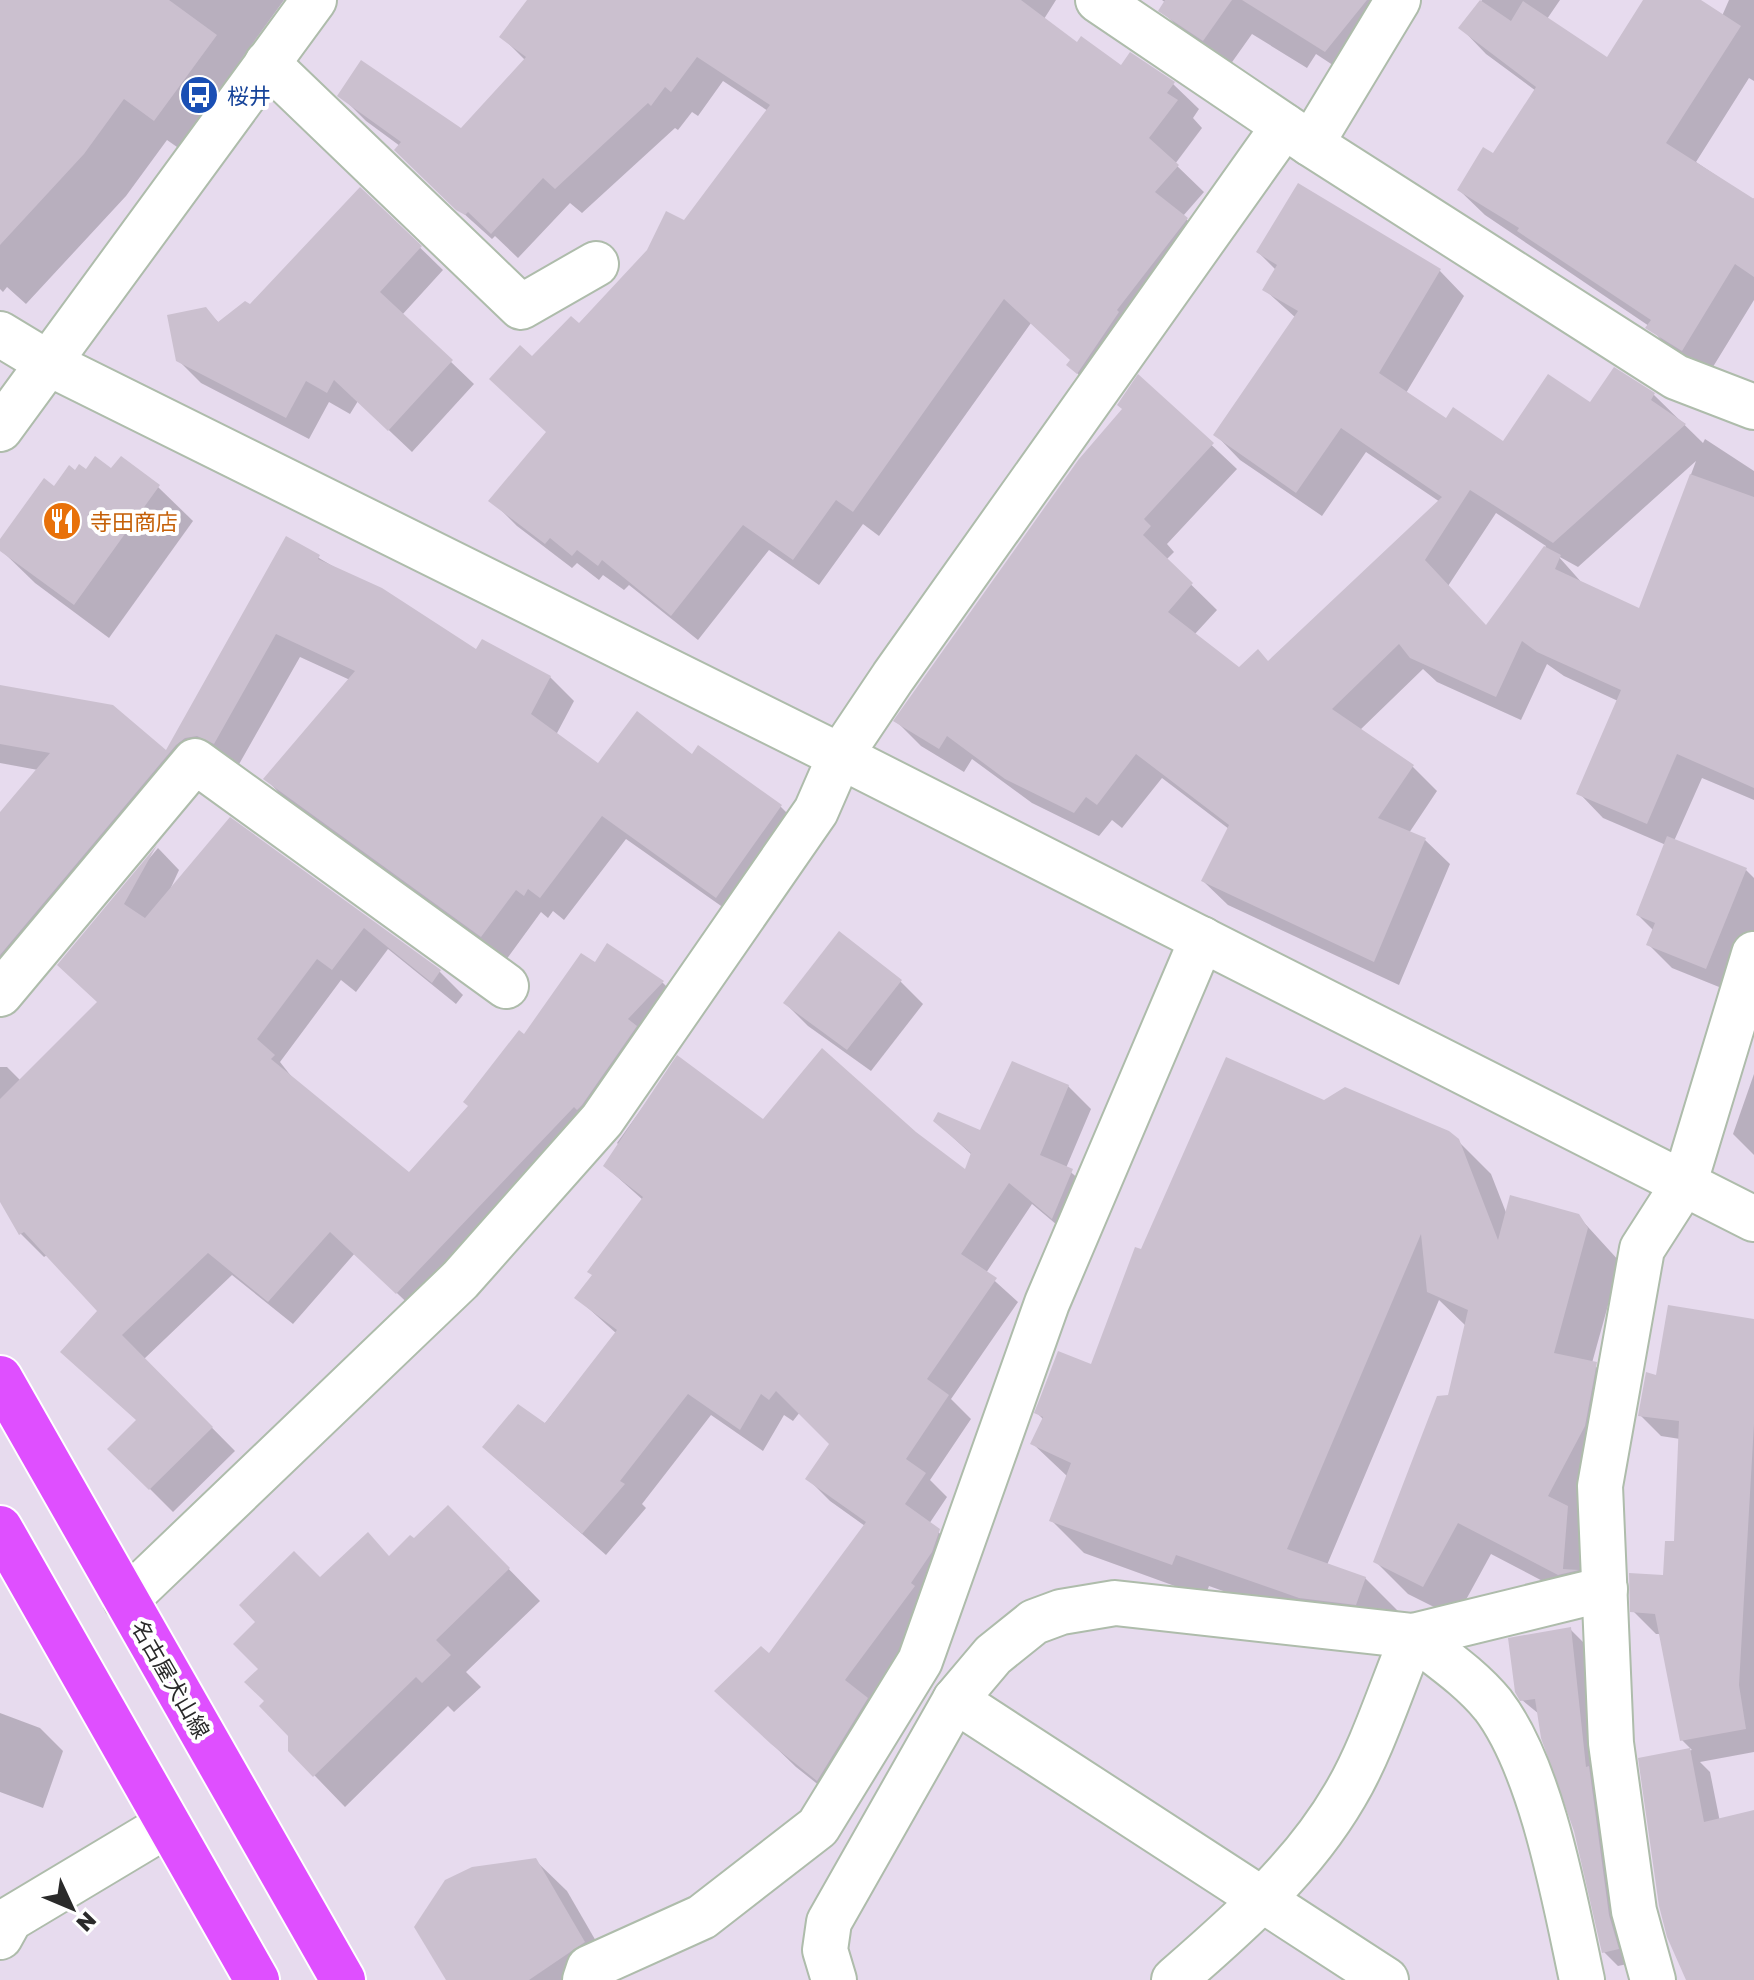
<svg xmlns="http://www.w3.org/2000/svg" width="1754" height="1980" font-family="'Golos Text','Noto Sans JP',sans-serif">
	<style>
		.shadow { fill: #0003; fill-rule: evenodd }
		.building { fill: #cbc0cf }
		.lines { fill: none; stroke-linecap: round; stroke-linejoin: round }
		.minor-casing { stroke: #aebcab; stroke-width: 48 }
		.major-casing { stroke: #fff; stroke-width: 48 }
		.minor { stroke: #fff; stroke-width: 44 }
		.major { stroke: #df4fff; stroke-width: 44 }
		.labels { text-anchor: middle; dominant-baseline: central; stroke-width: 8; stroke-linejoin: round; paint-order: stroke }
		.transit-label { font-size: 22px; fill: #164399; stroke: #fff; text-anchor: start }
		.food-label { font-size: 22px; fill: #c56008; stroke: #fff; text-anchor: start }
		.street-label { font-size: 22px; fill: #2a2a2a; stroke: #fff }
	</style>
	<rect width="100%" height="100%" fill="#e7dbee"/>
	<g class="shadow">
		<polygon points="0,0 284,0 240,61 258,79 197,161 167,140 126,196 26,304 7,287 3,292 0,289"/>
		<polygon points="529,0 1056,0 1044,19 1078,44 1122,68 1173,84 1199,109 1193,118 1202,128 1175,164 1204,192 1183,216 1213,245 1095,391 1069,365 1072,361 1031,323 879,536 863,524 819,585 769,550 698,640 629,585 624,590 603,575 599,580 577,563 572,568 517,526 491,500 548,433 532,359 579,326 685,222 768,111 723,81 698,116 692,112 678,130 675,128 582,213 570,203 518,258 495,236 492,239 422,176 400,146 366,121 340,95 461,130 526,61 502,37"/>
		<polygon points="1162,0 1411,0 1351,77 1316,54 1307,68 1252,34 1230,65 1187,36 1161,10 1166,3"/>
		<polygon points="1482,0 1560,0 1547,19 1608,59 1645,0 1697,0 1722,16 1729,0 1754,0 1754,81 1749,78 1696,162 1752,200 1754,198 1754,300 1708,375 1673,353 1649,326 1485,215 1459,190 1493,156 1536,91 1486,54 1461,28"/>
		<polygon points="360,189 443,270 402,315 474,384 412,452 358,401 350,414 329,402 309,439 201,383 178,360 205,309 219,323 251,306"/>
		<path d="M1258,252l182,19 24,25 -58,97 41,28 56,23 88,-39 24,-35 39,25 49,48 2,-4 49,32v329l-52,-22 -28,63 72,29 8,8v52l-25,61 -57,-23 -23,-23 5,-14 -16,-16 28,-70 -63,-27 -24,-25 39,-92 -54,-25 -17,-12 -26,56 -84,-38 -14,-13 -63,61 53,37 24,24 -28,42 16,7 25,24 -51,121 -171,-80 -25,-24 26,-52 -67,-51 -40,50 -10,-8 -13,16 -67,-33 -60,-44 -8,13 -43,-26 -25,-25 229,-312 14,-32 98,92 -70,75 7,8 -8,8 51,50 -23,25 45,35 30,-7 171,-161 -74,-50 -44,64 -82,-56 -24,-25 80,-117 -32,-29 12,-19zM1696,461l-56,150 -57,-27 -25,-28 20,11zM1496,513l50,33 -59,82 -39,-42z"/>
		<polygon points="111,471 158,487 193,521 109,638 35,583 0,549 55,488 75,472"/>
		<polygon points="287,539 477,652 550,677 574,701 556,735 599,766 693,756 699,748 781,807 805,831 741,920 626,839 564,920 553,911 548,918 541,912 506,960 289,803 266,779 350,680 300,657 238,766 223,759 0,965 0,815 38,770 0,763 0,687 167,753"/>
		<polygon points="231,820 440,972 463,995 456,1004 388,949 356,992 341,980 280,1062 295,1081 409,1175 470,1106 524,1037 596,964 608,946 663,983 685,1005 421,1316 355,1253 293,1324 232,1275 144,1359 235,1451 173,1512 110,1449 138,1421 63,1352 100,1311 47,1255 44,1257 21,1234 0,1198 0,1067 7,1067 21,1081 99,1003 60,965 158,848 179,870 168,894"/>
		<polygon points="900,981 923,1004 871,1071 808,1026 785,1003"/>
		<polygon points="678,1058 764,1122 914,1134 966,1172 972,1155 935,1121 981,1132 1068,1086 1091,1109 1066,1168 1095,1193 1075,1240 1032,1204 986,1273 1018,1302 951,1399 971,1419 930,1480 947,1497 929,1524 962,1553 936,1610 868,1702 889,1722 840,1802 796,1767 740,1713 769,1656 865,1526 830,1501 808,1479 832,1444 800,1412 793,1421 784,1415 763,1451 711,1415 642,1504 646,1508 606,1555 508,1469 617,1334 577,1298 643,1200 605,1166 621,1147 617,1143"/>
		<polygon points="1754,1074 1754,1155 1733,1134"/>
		<polygon points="1324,1102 1457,1140 1491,1174 1507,1215 1578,1216 1620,1262 1592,1363 1628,1397 1592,1607 1491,1554 1456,1618 1408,1594 1375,1561 1449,1397 1466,1326 1439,1300 1327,1565 1365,1578 1398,1611 1389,1636 1333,1630 1209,1586 1205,1597 1084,1553 1051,1520 1068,1477 1032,1443 1044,1420 1037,1413 1092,1367 1142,1252"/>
		<polygon points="1754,1321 1754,1752 1700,1762 1710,1772 1725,1847 1754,1864 1754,1980 1688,1980 1640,1759 1692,1750 1682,1740 1661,1634 1656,1634 1634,1612 1665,1577 1676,1544 1680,1439 1661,1436 1640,1415 1658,1377"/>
		<polygon points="448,1507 540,1601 466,1672 481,1687 454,1712 448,1706 345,1807 290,1750 290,1735 266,1701 261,1669 321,1580 390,1557 414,1541"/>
		<polygon points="1571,1630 1585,1644 1632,1963 1618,1966 1604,1952 1576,1830 1539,1714 1522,1700"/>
		<polygon points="0,1713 40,1728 63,1751 43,1808 0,1792"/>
		<polygon points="535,1860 567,1891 615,1974 608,1980 448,1980"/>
	</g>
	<g class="building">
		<polygon points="0,0 169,0 217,35 154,121 124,99 84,154 0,245"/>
		<polygon points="527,0 1021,0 1077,42 1081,36 1121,65 1130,52 1175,82 1167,93 1178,100 1149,138 1179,165 1155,192 1188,218 1117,310 1119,312 1077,374 1066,365 1070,360 1004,299 853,512 836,500 793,560 743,525 671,616 602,560 598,566 577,550 572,556 550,538 545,544 488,501 546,432 489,379 520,345 532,356 571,316 579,323 647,250 666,211 684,220 770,105 697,57 671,92 665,87 651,106 648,103 555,189 543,178 491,234 468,212 465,215 456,210 394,150 401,142 337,96 361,60 461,128 526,57 499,37"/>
		<polygon points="1165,0 1232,0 1203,41 1158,11"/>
		<polygon points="1242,0 1367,0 1325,52"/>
		<polygon points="1480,0 1511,21 1523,1 1607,57 1643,0 1701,0 1741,26 1666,143 1754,199 1754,277 1735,264 1682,351 1645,328 1651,320 1517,231 1519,228 1457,190 1483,147 1493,153 1536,87 1458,28"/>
		<polygon points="1298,183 1441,269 1379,373 1446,418 1453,407 1503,441 1548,374 1590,402 1614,367 1655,393 1651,400 1686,424 1553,543 1470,490 1425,560 1486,625 1544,546 1561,555 1555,569 1639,608 1690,474 1754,497 1754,788 1677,754 1647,824 1576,794 1621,690 1537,652 1522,641 1496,697 1410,658 1399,644 1332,709 1414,765 1378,818 1426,838 1374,962 1201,881 1229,825 1136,754 1097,805 1086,797 1074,813 1005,779 947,736 939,749 893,721 1079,459 1122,409 1117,405 1138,374 1214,443 1144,519 1151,526 1143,535 1193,583 1168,612 1239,667 1258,649 1268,661 1442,497 1341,428 1296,493 1213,435 1298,311 1262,290 1277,265 1256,252"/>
		<polygon points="360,187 422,246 380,292 453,360 388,431 334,380 327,393 306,381 286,418 176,361 167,315 206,307 218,322 245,301 250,304"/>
		<polygon points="95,456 111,468 121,456 160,485 74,605 0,551 0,539 44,478 54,486 69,465 75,470 79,464 86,469"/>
		<polygon points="286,536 320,555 318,559 382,588 476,649 482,639 551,676 531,714 598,763 637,711 692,754 698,745 782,805 716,898 602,816 540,898 528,889 524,896 516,890 481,937 263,779 355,671 276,634 214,744 197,736 185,738 176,745 0,955 0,812 50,753 0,744 0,685 113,705 166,750"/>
		<polygon points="230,817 441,970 432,983 364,928 332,970 317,959 257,1039 275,1055 271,1059 409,1172 468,1106 463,1102 519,1030 524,1034 581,953 595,962 607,943 664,981 628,1019 637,1026 582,1105 577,1110 574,1107 396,1294 330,1232 268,1302 208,1253 122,1335 213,1427 149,1490 107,1449 136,1420 60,1352 97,1311 24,1232 19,1235 0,1202 0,1099 97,1002 57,965 157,845 124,904 145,918"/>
		<polygon points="1667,836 1747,868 1706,969 1646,945 1655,923 1636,915"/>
		<polygon points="839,931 902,980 847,1050 783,1003"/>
		<polygon points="822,1048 916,1132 965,1169 971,1153 933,1121 938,1112 980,1130 1012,1061 1069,1085 1040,1155 1073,1169 1052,1219 1009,1183 961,1254 997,1278 927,1379 949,1395 906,1459 926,1473 905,1504 940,1529 932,1552 911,1583 915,1586 845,1680 868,1698 817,1781 771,1744 714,1691 761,1646 769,1653 866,1522 805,1479 829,1444 776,1391 769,1400 761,1394 740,1430 688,1394 620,1481 625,1484 582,1534 482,1447 518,1404 545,1423 617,1330 574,1298 592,1275 587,1272 643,1197 603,1166 677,1055 763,1119"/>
		<polygon points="1226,1057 1324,1100 1345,1087 1449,1131 1459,1139 1498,1240 1510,1195 1579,1214 1588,1228 1554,1353 1597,1362 1585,1426 1548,1496 1568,1506 1563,1569 1579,1570 1558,1575 1458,1523 1423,1587 1373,1562 1437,1396 1448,1395 1468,1310 1427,1292 1421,1234 1287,1549 1366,1577 1356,1605 1299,1598 1176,1555 1172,1565 1049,1521 1071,1463 1030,1444 1043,1417 1034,1413 1040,1398 1058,1351 1091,1364 1135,1247 1141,1249"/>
		<polygon points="1668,1305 1754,1319 1754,1424 1739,1685 1746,1729 1680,1741 1655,1614 1630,1612 1629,1573 1663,1575 1665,1541 1674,1541 1679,1421 1638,1416 1646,1372 1656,1375"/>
		<polygon points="448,1505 510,1568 436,1640 451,1655 422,1683 416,1677 313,1777 288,1751 288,1736 259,1706 264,1701 244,1682 258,1669 233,1644 255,1622 239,1605 294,1551 320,1577 368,1532 389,1556 410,1535 414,1538"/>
		<polygon points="1571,1627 1586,1767 1589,1766 1609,1915 1619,1949 1602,1953 1574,1831 1541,1738 1535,1699 1520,1701 1515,1692 1508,1638"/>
		<polygon points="1690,1748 1704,1822 1754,1810 1754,1980 1686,1980 1667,1937 1659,1906 1638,1758"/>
		<polygon points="536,1858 585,1942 529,1980 446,1980 414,1927 445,1880 472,1867"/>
	</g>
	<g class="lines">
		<g class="minor-casing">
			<g id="minor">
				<polyline points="1098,0 1311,144 1676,377 1754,407"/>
				<polyline points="267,63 521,307 596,264"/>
				<polyline points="1311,144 1398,0"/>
				<polyline points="0,334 48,363 840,756 1754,1219"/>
				<polyline points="0,429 314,0"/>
				<polyline points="0,994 195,761 506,986"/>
				<polyline points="126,1600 460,1280 602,1120 816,811 840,756 893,677 1284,126"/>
				<path d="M1413,1636c28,22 58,42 80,69 49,64 72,196 89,275"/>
				<polyline points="955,1700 1386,1980"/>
				<polyline points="0,1937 10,1919 167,1825"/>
				<polyline points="585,1980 589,1968 702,1917 818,1827 920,1661 1047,1303 1202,939"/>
				<polyline points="834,1980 825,1950 829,1922 955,1700 993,1655 1034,1622 1061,1612 1115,1603 1413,1636 1605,1589"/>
				<path d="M1174,1980c64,-56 128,-111 171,-185 27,-45 47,-109 68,-159"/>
				<polyline points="1653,1980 1634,1911 1611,1743 1600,1486 1642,1249 1685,1182 1754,954"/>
			</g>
		</g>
		<g class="major-casing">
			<g id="major">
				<polyline points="0,1378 343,1980"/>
				<polyline points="0,1528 257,1980"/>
			</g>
		</g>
		<use href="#minor" class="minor"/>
		<use href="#major" class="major"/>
	</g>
	<defs>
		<g id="bus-disc" transform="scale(2)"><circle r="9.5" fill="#1a4fb4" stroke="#fff"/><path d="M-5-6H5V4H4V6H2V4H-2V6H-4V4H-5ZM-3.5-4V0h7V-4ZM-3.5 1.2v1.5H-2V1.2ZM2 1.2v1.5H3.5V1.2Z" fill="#fff"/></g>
		<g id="restaurant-disc" transform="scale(2)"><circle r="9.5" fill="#e8710a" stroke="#fff"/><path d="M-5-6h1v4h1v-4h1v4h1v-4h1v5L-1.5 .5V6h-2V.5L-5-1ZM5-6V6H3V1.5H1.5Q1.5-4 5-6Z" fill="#fff"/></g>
	</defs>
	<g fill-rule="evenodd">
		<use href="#bus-disc" x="199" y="95"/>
		<use href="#restaurant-disc" x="62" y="521"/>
	</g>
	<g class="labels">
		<g class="transit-label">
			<text x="227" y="95">桜井</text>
		</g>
		<g class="food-label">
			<text x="90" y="521">寺田商店</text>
		</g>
		<g class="street-label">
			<text transform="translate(171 1679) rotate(60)">名古屋犬山線</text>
		</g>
	</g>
	<g transform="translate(72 1908) rotate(134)" stroke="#ffffff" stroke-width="6" paint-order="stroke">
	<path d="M0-6L14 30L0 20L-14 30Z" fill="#2a2a2a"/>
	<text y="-12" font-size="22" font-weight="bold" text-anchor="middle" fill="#2a2a2a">N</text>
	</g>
</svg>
